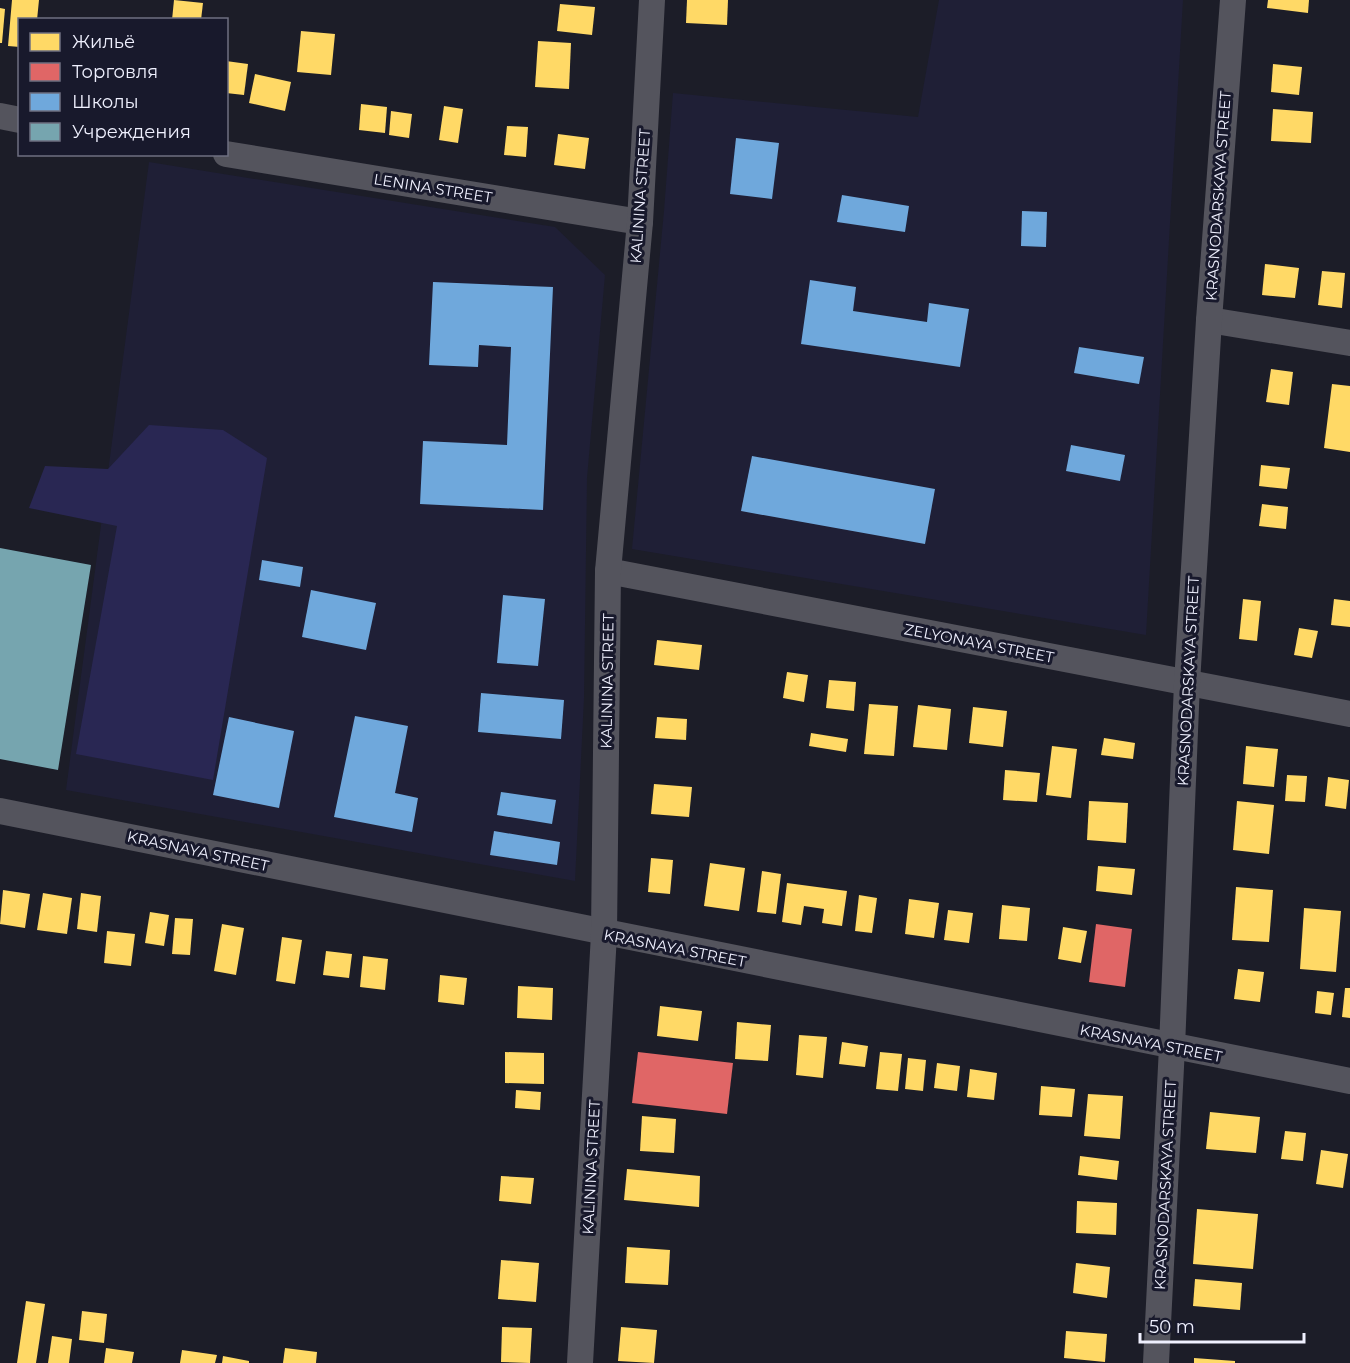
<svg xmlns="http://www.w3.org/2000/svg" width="1350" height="1363" font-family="Montserrat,sans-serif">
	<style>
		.built { fill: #1f1f36 }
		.green { fill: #292753 }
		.homes { fill: #ffd966 }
		.shops { fill: #e06666 }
		.schools { fill: #6fa8dc }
		.public { fill: #76a5af }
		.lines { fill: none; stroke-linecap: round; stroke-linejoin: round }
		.minor { stroke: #54545d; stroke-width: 26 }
		.labels { text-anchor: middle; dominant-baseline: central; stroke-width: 6; stroke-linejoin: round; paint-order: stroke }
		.street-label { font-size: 15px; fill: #eff0fe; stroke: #18192c }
	</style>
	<rect width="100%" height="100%" fill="#1c1d28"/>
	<g class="built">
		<polygon points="939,0 1183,0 1146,635 632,549 664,211 673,93 918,117"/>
		<polygon points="149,162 555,227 605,275 587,478 584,698 575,881 66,790"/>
	</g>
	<polygon class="green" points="149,425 223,430 267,458 213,780 76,754 117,526 29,508 45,466 108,469"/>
	<g class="homes">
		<polygon points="12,0 39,0 37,20 20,20 20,47 8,46"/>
		<polygon points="174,0 203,3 201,20 172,20"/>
		<polygon points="687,0 728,0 727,25 686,23"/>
		<polygon points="1268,0 1309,0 1308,13 1267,8"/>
		<polygon points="560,4 595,7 592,35 557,31"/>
		<polygon points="0,8 5,9 2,43 0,43"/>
		<polygon points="301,31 335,34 331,75 297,72"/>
		<polygon points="538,41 571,43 569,89 535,87"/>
		<polygon points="226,61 248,64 244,95 226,93"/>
		<polygon points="1273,64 1302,67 1299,95 1271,92"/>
		<polygon points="255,74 291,82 285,111 249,103"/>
		<polygon points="361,104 387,107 385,133 359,130"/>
		<polygon points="444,106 463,109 458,143 439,140"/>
		<polygon points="1273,109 1313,112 1311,143 1271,141"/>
		<polygon points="391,111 412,114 409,138 389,135"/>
		<polygon points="507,126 528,127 526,157 504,155"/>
		<polygon points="558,134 589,138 585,169 554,165"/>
		<polygon points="1265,264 1299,268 1295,298 1262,295"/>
		<polygon points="1322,271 1345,273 1342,308 1318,305"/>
		<polygon points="1271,369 1293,372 1289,405 1266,402"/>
		<polygon points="1332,384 1350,386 1350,452 1324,448"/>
		<polygon points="1261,465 1290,468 1287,489 1259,486"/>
		<polygon points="1262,504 1288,507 1286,529 1259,526"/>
		<polygon points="1243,599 1261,601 1257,641 1239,639"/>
		<polygon points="1334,599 1350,601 1350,627 1331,625"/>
		<polygon points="1299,628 1318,631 1312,658 1294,655"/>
		<polygon points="657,640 702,645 699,670 654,665"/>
		<polygon points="787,672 808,675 804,702 783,698"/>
		<polygon points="829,680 856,682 854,711 826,708"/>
		<polygon points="869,704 898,706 894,756 864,754"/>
		<polygon points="918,705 951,709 947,750 913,747"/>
		<polygon points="973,707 1007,711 1003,747 969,743"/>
		<polygon points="657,717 687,719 686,740 655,738"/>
		<polygon points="811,733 848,739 846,752 809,746"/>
		<polygon points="1104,738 1135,743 1133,759 1101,755"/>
		<polygon points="1052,746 1077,749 1071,798 1046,795"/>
		<polygon points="1246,746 1278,749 1274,787 1243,784"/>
		<polygon points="1005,770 1040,773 1037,802 1003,800"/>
		<polygon points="1287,775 1307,776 1305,802 1285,801"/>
		<polygon points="1328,777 1349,780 1346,809 1325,806"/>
		<polygon points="654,784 692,787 689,817 651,814"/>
		<polygon points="1089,801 1128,803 1126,843 1087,840"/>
		<polygon points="1237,801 1274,805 1269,854 1233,850"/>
		<polygon points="651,858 673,860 670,894 648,892"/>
		<polygon points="710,863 745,868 739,911 704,906"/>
		<polygon points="1098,866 1135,869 1132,895 1096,891"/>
		<polygon points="762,871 781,874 776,914 757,912"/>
		<polygon points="787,883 847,891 842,926 822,923 824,909 804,906 801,925 782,922"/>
		<polygon points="1236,887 1273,890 1269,942 1232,940"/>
		<polygon points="3,890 30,894 25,928 0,924"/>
		<polygon points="43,893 72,898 67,934 37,930"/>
		<polygon points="81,893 101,896 97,932 77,929"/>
		<polygon points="859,895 877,898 872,933 855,931"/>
		<polygon points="909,899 939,903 934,938 905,934"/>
		<polygon points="1002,905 1030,908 1027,941 999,939"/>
		<polygon points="1304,908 1341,911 1336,972 1300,969"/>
		<polygon points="948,910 973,913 969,943 944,940"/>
		<polygon points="150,912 169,915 164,946 145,943"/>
		<polygon points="175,918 193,919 190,955 172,954"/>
		<polygon points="222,924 244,928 236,975 214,971"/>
		<polygon points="1063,927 1087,931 1081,963 1058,959"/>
		<polygon points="107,931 135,934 131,966 104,963"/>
		<polygon points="282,937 302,940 295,984 276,981"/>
		<polygon points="326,951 352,954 349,978 323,975"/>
		<polygon points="363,956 388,959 385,990 360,987"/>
		<polygon points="1238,969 1264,972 1260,1002 1234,999"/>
		<polygon points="440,975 467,978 464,1005 438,1002"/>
		<polygon points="518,986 553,988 552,1020 517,1018"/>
		<polygon points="1345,988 1350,988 1350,1018 1342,1017"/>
		<polygon points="1317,991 1334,993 1331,1015 1315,1013"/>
		<polygon points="660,1006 702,1011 698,1041 657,1036"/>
		<polygon points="737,1022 771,1025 768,1061 735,1059"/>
		<polygon points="799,1035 827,1037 823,1078 796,1075"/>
		<polygon points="842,1042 868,1046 865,1067 839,1064"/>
		<polygon points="505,1052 544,1053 544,1084 505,1083"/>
		<polygon points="880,1052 902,1054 898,1091 876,1089"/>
		<polygon points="908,1058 926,1060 923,1091 905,1089"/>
		<polygon points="937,1063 960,1066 957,1091 934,1088"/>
		<polygon points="970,1069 997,1073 994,1100 967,1097"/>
		<polygon points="1041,1086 1075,1089 1072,1117 1039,1115"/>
		<polygon points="516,1090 541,1092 540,1110 515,1108"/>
		<polygon points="1088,1094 1123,1096 1120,1139 1084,1136"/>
		<polygon points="1210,1112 1260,1117 1256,1153 1206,1149"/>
		<polygon points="642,1116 676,1119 674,1153 640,1151"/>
		<polygon points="1285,1131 1306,1133 1303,1161 1281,1159"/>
		<polygon points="1321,1150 1348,1154 1343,1188 1316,1184"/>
		<polygon points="1080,1156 1119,1161 1117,1180 1078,1175"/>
		<polygon points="627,1169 700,1176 699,1207 624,1200"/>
		<polygon points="501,1176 534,1178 531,1204 499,1201"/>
		<polygon points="1077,1201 1117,1203 1116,1235 1076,1233"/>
		<polygon points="1197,1209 1258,1214 1253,1269 1193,1264"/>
		<polygon points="627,1247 670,1250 668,1285 625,1283"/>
		<polygon points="501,1260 539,1263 536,1302 498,1299"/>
		<polygon points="1076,1263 1110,1267 1107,1298 1073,1293"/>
		<polygon points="1195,1279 1242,1283 1240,1310 1193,1306"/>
		<polygon points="26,1301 45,1304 36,1363 17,1363"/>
		<polygon points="82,1311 107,1314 104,1343 79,1340"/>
		<polygon points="502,1327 532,1328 530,1363 501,1362"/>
		<polygon points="621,1327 657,1330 654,1363 618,1361"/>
		<polygon points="1066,1331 1107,1334 1105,1362 1064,1358"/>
		<polygon points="52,1336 72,1339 69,1363 48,1363"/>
		<polygon points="106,1348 134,1352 132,1363 104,1363"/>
		<polygon points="285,1348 317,1352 316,1363 283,1363"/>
		<polygon points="182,1350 217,1355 215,1363 180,1363"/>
		<polygon points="223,1356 249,1361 249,1363 222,1363"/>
		<polygon points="1194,1358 1235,1361 1235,1363 1194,1363"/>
	</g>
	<g class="shops">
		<polygon points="1096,924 1132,929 1125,987 1089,982"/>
		<polygon points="638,1052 733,1063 727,1114 632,1103"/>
	</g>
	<g class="schools">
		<polygon points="736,138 779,143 772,199 730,194"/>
		<polygon points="842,195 909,206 905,232 837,222"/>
		<polygon points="1022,211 1047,212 1046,247 1021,246"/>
		<polygon points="810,280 856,287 853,311 927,322 929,303 969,309 960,367 801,344"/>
		<polygon points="433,282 553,287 543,510 420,504 423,441 507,445 511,347 479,345 478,367 429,365"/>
		<polygon points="1079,347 1144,357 1139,384 1074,373"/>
		<polygon points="1071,445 1125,455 1120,481 1066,471"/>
		<polygon points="752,456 935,489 925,544 741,511"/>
		<polygon points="262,560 303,567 300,587 259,580"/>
		<polygon points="311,590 376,603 366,650 302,637"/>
		<polygon points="503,595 545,599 538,666 497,663"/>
		<polygon points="481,693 564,700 561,739 478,732"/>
		<polygon points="355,716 408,726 395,793 418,798 412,832 334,817"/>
		<polygon points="229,717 294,731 279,808 213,795"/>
		<polygon points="501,792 556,800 552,824 497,815"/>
		<polygon points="494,831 560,842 557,865 490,855"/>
	</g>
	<polygon class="public" points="0,548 91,565 58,770 0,759"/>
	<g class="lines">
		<g class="minor">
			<polyline points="0,116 20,120"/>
			<polyline points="226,154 640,222"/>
			<polyline points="1209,320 1350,343"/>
			<polyline points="608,571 1350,714"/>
			<polyline points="0,811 1350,1081"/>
			<polyline points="580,1363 604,934 608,571 640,222 652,0"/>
			<polyline points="1156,1363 1172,1047 1187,683 1209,320 1233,0"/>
		</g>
	</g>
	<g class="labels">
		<g class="street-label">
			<text transform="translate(433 188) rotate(9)">LENINA STREET</text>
			<text transform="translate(640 196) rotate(-86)">KALININA STREET</text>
			<text transform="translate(1218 196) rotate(-86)">KRASNODARSKAYA STREET</text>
			<text transform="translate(979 643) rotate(11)">ZELYONAYA STREET</text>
			<text transform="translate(607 681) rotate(-89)">KALININA STREET</text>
			<text transform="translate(1188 681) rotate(-87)">KRASNODARSKAYA STREET</text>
			<text transform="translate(198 851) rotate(12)">KRASNAYA STREET</text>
			<text transform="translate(675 948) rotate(11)">KRASNAYA STREET</text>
			<text transform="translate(1151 1043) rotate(11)">KRASNAYA STREET</text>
			<text transform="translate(591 1167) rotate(-87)">KALININA STREET</text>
			<text transform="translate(1165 1185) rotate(-87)">KRASNODARSKAYA STREET</text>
		</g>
	</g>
	<rect x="18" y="18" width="210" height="138" fill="#18192c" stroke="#6e6f80" stroke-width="1.5"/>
	<rect x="30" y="33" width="30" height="18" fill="#ffd966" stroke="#6e6f80" stroke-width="1.5"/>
	<text x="72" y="48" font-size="18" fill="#eff0fe">Жильё</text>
	<rect x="30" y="63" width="30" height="18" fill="#e06666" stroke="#6e6f80" stroke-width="1.5"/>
	<text x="72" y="78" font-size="18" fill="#eff0fe">Торговля</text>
	<rect x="30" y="93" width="30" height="18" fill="#6fa8dc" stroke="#6e6f80" stroke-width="1.5"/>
	<text x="72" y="108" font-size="18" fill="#eff0fe">Школы</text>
	<rect x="30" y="123" width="30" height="18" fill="#76a5af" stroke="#6e6f80" stroke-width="1.5"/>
	<text x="72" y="138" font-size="18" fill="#eff0fe">Учреждения</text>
	<path d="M1140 1333v9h164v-9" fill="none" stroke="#eff0fe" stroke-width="3"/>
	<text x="1149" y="1333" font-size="18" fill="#eff0fe" stroke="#18192c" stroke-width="4.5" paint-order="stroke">50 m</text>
</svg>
